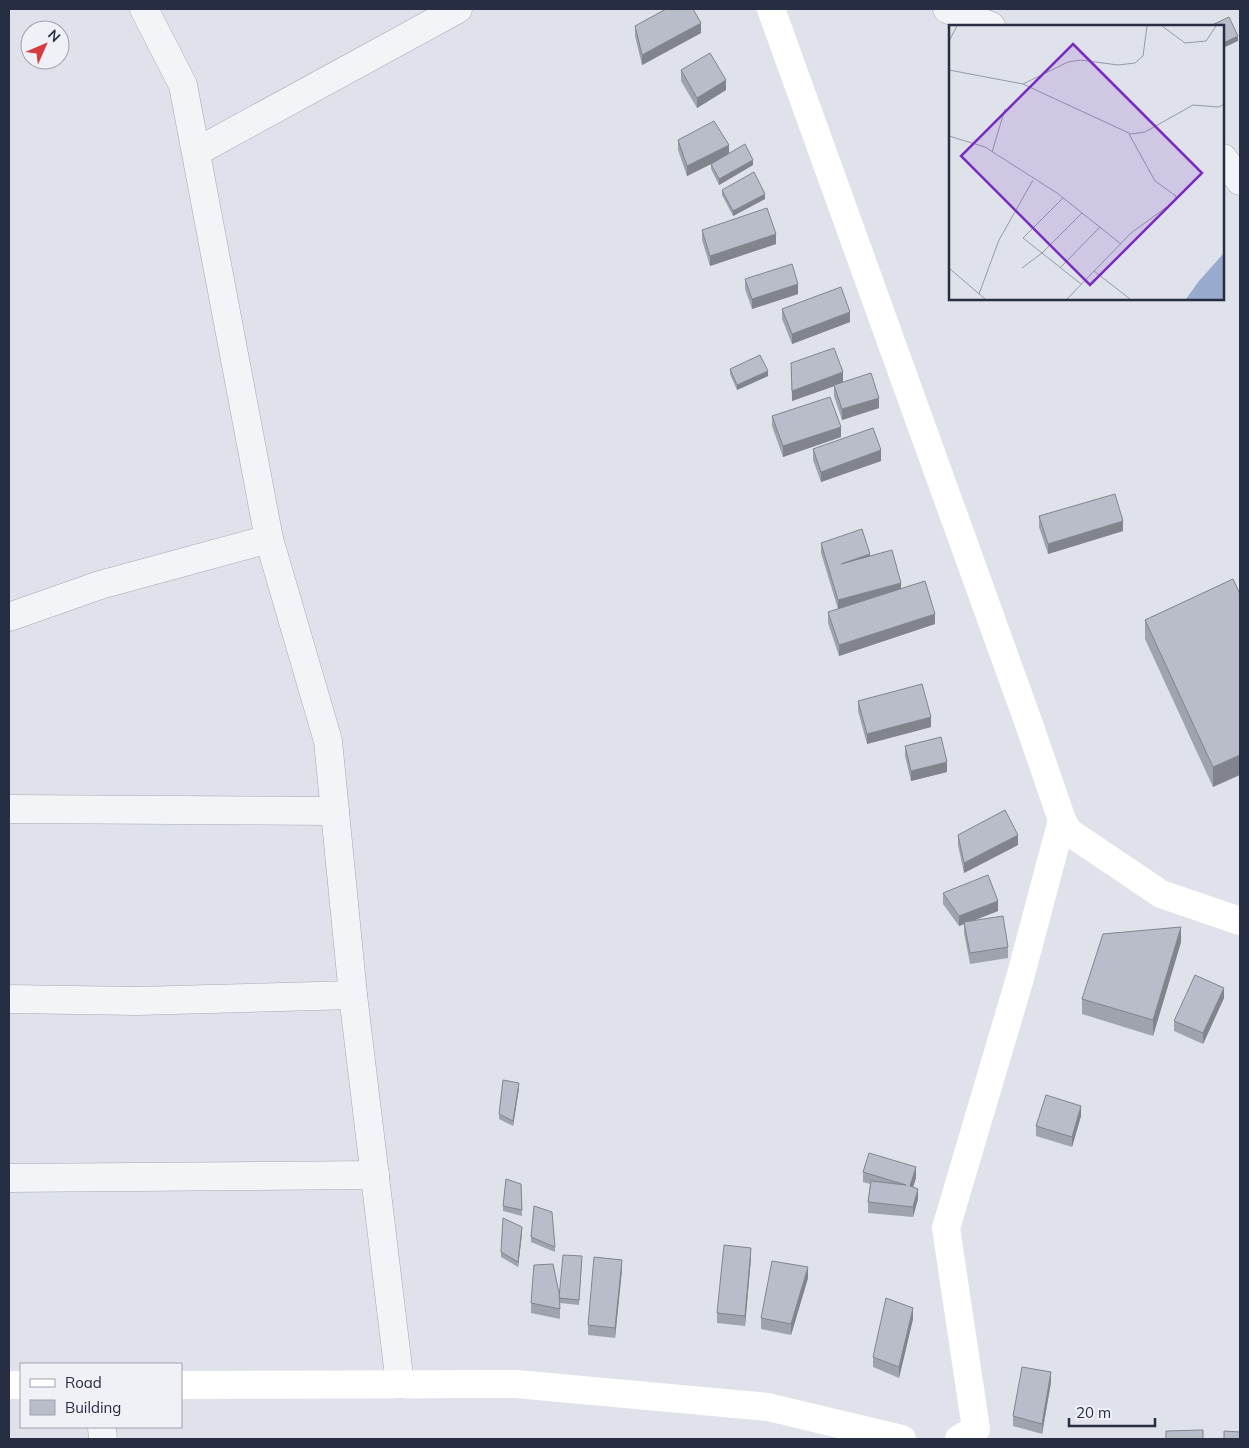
<svg xmlns="http://www.w3.org/2000/svg" width="1249" height="1448" font-family="Mulish,sans-serif">
	<style>
		.lines { fill: none; stroke-linecap: round; stroke-linejoin: round }
		.street-casing { stroke: #a4a8b4; stroke-width: 29 }
		.street { stroke: #f3f4f8; stroke-width: 28 }
		.secondary { stroke: #fff; stroke-width: 28 }
		.wall { fill: #9fa3ae }
		.shaded-wall { fill: #82848d }
		.building { fill: #b9bdca; stroke: #82848d }
		.inset-road { fill: none; stroke: #959aa7; stroke-width: 1 }
		.view { fill: #7b2cbf; fill-opacity: 0.15; stroke: #7b2cbf; stroke-width: 2.5 }
		.inset-edge { fill: none; stroke: #272d42; stroke-width: 2.5 }
	</style>
	<rect width="100%" height="100%" fill="#dfe2ea"/>
	<g class="lines">
		<g class="street-casing">
			<g id="street">
				<polyline points="144,9 183,85 269,539 328,741 353,995 400,1384"/>
				<polyline points="947,9 991,26"/>
				<polyline points="196,152 458,9"/>
				<polyline points="1223,158 1240,181"/>
				<polyline points="9,617 100,585 269,539"/>
				<polyline points="9,809 335,811"/>
				<polyline points="9,999 137,1001 353,995"/>
				<polyline points="9,1178 375,1175"/>
				<polyline points="102,1427 103,1439"/>
			</g>
		</g>
		<use href="#street" class="street"/>
		<g class="secondary">
			<polyline points="771,9 1029,724 1062,820 1069,832 1161,894 1240,921"/>
			<polyline points="9,1385 21,1385"/>
			<polyline points="181,1385 516,1384 768,1407 902,1439"/>
			<polyline points="959,1439 976,1429 946,1228 1020,978 1062,820"/>
		</g>
	</g>
	<g class="wall">
		<polygon points="635,26 701,33 642,65 635,36"/>
		<polygon points="681,70 726,90 697,108 681,81"/>
		<polygon points="678,140 729,154 753,165 719,185 711,169 711,164 687,176 678,150"/>
		<polygon points="722,190 765,199 733,216 722,195"/>
		<polygon points="702,230 776,244 710,266 702,240"/>
		<polygon points="745,279 798,294 752,309 745,289"/>
		<polygon points="782,309 850,322 792,344 782,319"/>
		<polygon points="791,363 843,382 879,408 842,420 834,396 834,386 792,401"/>
		<polygon points="730,369 768,376 737,390 730,374"/>
		<polygon points="772,416 841,437 783,457 772,426"/>
		<polygon points="813,449 881,461 821,482 813,460"/>
		<polygon points="1039,516 1123,531 1048,554 1039,527"/>
		<polygon points="821,543 870,556 935,624 839,656 828,623 828,612 838,609 821,553"/>
		<polygon points="1233,579 1213,787 1145,639 1145,620"/>
		<polygon points="858,701 931,727 867,744 858,711"/>
		<polygon points="905,746 947,772 911,781 905,756"/>
		<polygon points="958,835 1018,845 964,873 958,845"/>
		<polygon points="943,893 998,911 973,921 1008,947 1008,958 970,964 964,933 964,924 959,926 943,904"/>
		<polygon points="1181,942 1153,1036 1082,1014 1082,999"/>
		<polygon points="1224,998 1203,1044 1174,1031 1174,1021"/>
		<polygon points="519,1088 513,1126 499,1119 499,1114"/>
		<polygon points="1081,1116 1072,1147 1036,1136 1036,1126"/>
		<polygon points="863,1172 916,1178 913,1187 918,1199 913,1217 868,1213 868,1202 870,1184 863,1182"/>
		<polygon points="521,1184 522,1216 503,1211 503,1206"/>
		<polygon points="522,1233 518,1267 501,1257 501,1252"/>
		<polygon points="531,1237 555,1247 555,1252 531,1242"/>
		<polygon points="751,1258 745,1326 717,1323 717,1313"/>
		<polygon points="582,1262 579,1305 560,1303 560,1319 531,1313 531,1303 559,1293"/>
		<polygon points="622,1270 615,1338 588,1335 588,1325"/>
		<polygon points="808,1278 791,1335 761,1329 761,1318"/>
		<polygon points="913,1319 899,1378 873,1367 873,1357"/>
		<polygon points="1051,1382 1042,1434 1013,1426 1013,1416"/>
	</g>
	<g class="shaded-wall">
		<polygon points="701,23 701,33 642,65 642,55"/>
		<polygon points="1238,36 1238,41 1223,48 1223,43"/>
		<polygon points="726,80 726,90 697,108 697,98"/>
		<polygon points="729,145 729,155 687,176 687,166"/>
		<polygon points="753,160 753,165 719,185 719,179"/>
		<polygon points="765,194 765,199 733,216 733,211"/>
		<polygon points="776,234 776,244 710,266 710,256"/>
		<polygon points="798,284 798,294 752,309 752,299"/>
		<polygon points="850,312 850,322 792,344 792,334"/>
		<polygon points="768,371 768,376 737,390 737,385"/>
		<polygon points="843,372 843,383 792,401 792,391"/>
		<polygon points="879,398 879,408 842,420 842,409"/>
		<polygon points="841,427 841,437 783,457 783,446"/>
		<polygon points="881,450 881,461 821,482 821,472"/>
		<polygon points="1123,521 1123,531 1048,554 1048,544"/>
		<polygon points="870,554 870,564 841,564"/>
		<polygon points="901,583 901,593 838,610 838,600"/>
		<polygon points="935,614 935,624 839,656 839,645"/>
		<polygon points="931,717 931,727 867,744 867,734"/>
		<polygon points="1240,755 1240,775 1213,787 1213,767"/>
		<polygon points="947,762 947,772 911,781 911,771"/>
		<polygon points="1018,835 1018,845 964,873 964,863"/>
		<polygon points="998,901 998,911 959,926 959,916"/>
		<polygon points="1181,927 1181,942 1153,1036 1153,1020"/>
		<polygon points="1224,988 1224,998 1203,1044 1203,1033"/>
		<polygon points="519,1083 519,1088 513,1126 513,1121"/>
		<polygon points="1081,1106 1081,1116 1072,1147 1072,1137"/>
		<polygon points="916,1167 916,1178 910,1196 910,1186"/>
		<polygon points="918,1189 918,1199 913,1217 913,1207"/>
		<polygon points="522,1227 522,1233 518,1267 518,1262"/>
		<polygon points="751,1248 751,1258 745,1326 745,1316"/>
		<polygon points="622,1260 622,1270 615,1338 615,1328"/>
		<polygon points="808,1267 808,1278 791,1335 791,1324"/>
		<polygon points="913,1308 913,1319 899,1378 899,1367"/>
		<polygon points="1051,1372 1051,1382 1042,1434 1042,1424"/>
	</g>
	<g class="building">
		<polygon points="666,9 693,9 701,23 642,55 635,26"/>
		<polygon points="1229,17 1238,36 1223,43 1223,26 1210,26"/>
		<polygon points="710,53 726,80 697,98 681,70"/>
		<polygon points="714,121 729,145 687,166 678,140"/>
		<polygon points="745,144 753,160 719,179 711,164"/>
		<polygon points="754,172 765,194 733,211 722,190"/>
		<polygon points="767,208 776,234 710,256 702,230"/>
		<polygon points="792,264 798,284 752,299 745,279"/>
		<polygon points="841,287 850,312 792,334 782,309"/>
		<polygon points="834,348 843,372 792,391 791,363"/>
		<polygon points="760,355 768,371 737,385 730,369"/>
		<polygon points="871,373 879,398 842,409 834,385"/>
		<polygon points="830,397 841,427 783,446 772,416"/>
		<polygon points="873,428 881,450 821,472 813,449"/>
		<polygon points="1115,494 1123,521 1048,544 1039,516"/>
		<polygon points="862,529 870,554 841,564 892,550 901,583 838,600 821,543"/>
		<polygon points="1233,579 1240,594 1240,755 1213,767 1145,620"/>
		<polygon points="925,581 935,614 839,645 828,612"/>
		<polygon points="922,684 931,717 867,734 858,701"/>
		<polygon points="941,737 947,762 911,771 905,746"/>
		<polygon points="1005,810 1018,835 964,863 958,835"/>
		<polygon points="988,875 998,901 959,916 943,893"/>
		<polygon points="1003,916 1008,947 970,953 964,922"/>
		<polygon points="1181,927 1153,1020 1082,999 1103,934"/>
		<polygon points="1195,975 1224,988 1203,1033 1174,1021"/>
		<polygon points="503,1080 519,1083 513,1121 499,1114"/>
		<polygon points="1046,1095 1081,1106 1072,1137 1036,1126"/>
		<polygon points="869,1153 916,1167 910,1186 918,1189 913,1207 868,1202 871,1181 906,1185 863,1172"/>
		<polygon points="506,1179 521,1184 522,1210 503,1206"/>
		<polygon points="534,1206 552,1212 555,1247 531,1237"/>
		<polygon points="503,1218 522,1227 518,1262 501,1252"/>
		<polygon points="724,1245 751,1248 745,1316 717,1313"/>
		<polygon points="563,1255 582,1256 579,1300 559,1298"/>
		<polygon points="594,1257 622,1260 615,1328 588,1325"/>
		<polygon points="772,1261 808,1267 791,1324 761,1318"/>
		<polygon points="553,1264 559,1293 560,1309 531,1303 534,1265"/>
		<polygon points="886,1298 913,1308 899,1367 873,1357"/>
		<polygon points="1022,1367 1051,1372 1042,1424 1013,1416"/>
		<polygon points="1203,1430 1203,1439 1166,1439 1166,1431"/>
		<polygon points="1224,1431 1240,1432 1240,1439 1224,1439"/>
	</g>
	<g transform="translate(949 25)">
		<rect width="275" height="275" fill="#dfe2ea"/>
		<path d="M275,228v46h-38l13,-18z" fill="#98aacd"/>
		<path class="inset-road" d="M213,1l23,17 21,-2 10,-15M0,16l8,-15M0,45l74,14 108,50 14,-2 48,-27 26,2 5,-3M74,59l45,-22 13,-2 37,5 17,-2 8,-7 4,-30M0,111l36,11 72,46 64,51M43,127l13,-43M114,173l-40,40 58,46M0,243l36,31M73,243l20,-15 40,-40M111,243l40,-41M145,246l36,28M30,269l20,-54 34,-60M118,274l64,-66 44,-32 1,-5 -21,-15 -26,-47"/>
		<path class="view" d="M124,19l129,129 -112,112 -129,-129z"/>
		<rect width="275" height="275" class="inset-edge"/>
	</g>
	<rect width="1249" height="1448" fill="none" stroke="#272d42" stroke-width="20"/>
	<rect x="20" y="1363" width="162" height="65" fill="#eff1f7" stroke="#9fa3af"/>
	<rect x="30" y="1379" width="25" height="8" fill="#ffffff" stroke="#9fa3af"/>
	<text x="65" y="1388" font-size="15" fill="#272d42">Road</text>
	<rect x="30" y="1400" width="25" height="15" fill="#b9bdca" stroke="#9fa3af"/>
	<text x="65" y="1413" font-size="15" fill="#272d42">Building</text>
	<g transform="translate(45 45) rotate(45)"><circle r="24" fill="#eff1f7" stroke="#9fa3af"/>
	<path d="M0-4L9 19L0 12L-9 19Z" fill="#d83b3d"/>
	<text y="-8" font-size="14" font-weight="bold" text-anchor="middle" fill="#272d42">N</text>
	</g>
	<path d="M1069 1418v8h86v-8" fill="none" stroke="#272d42" stroke-width="2.5"/>
	<text x="1076" y="1418" font-size="15" fill="#272d42" stroke="#eff1f7" stroke-width="4" paint-order="stroke">20 m</text>
</svg>
